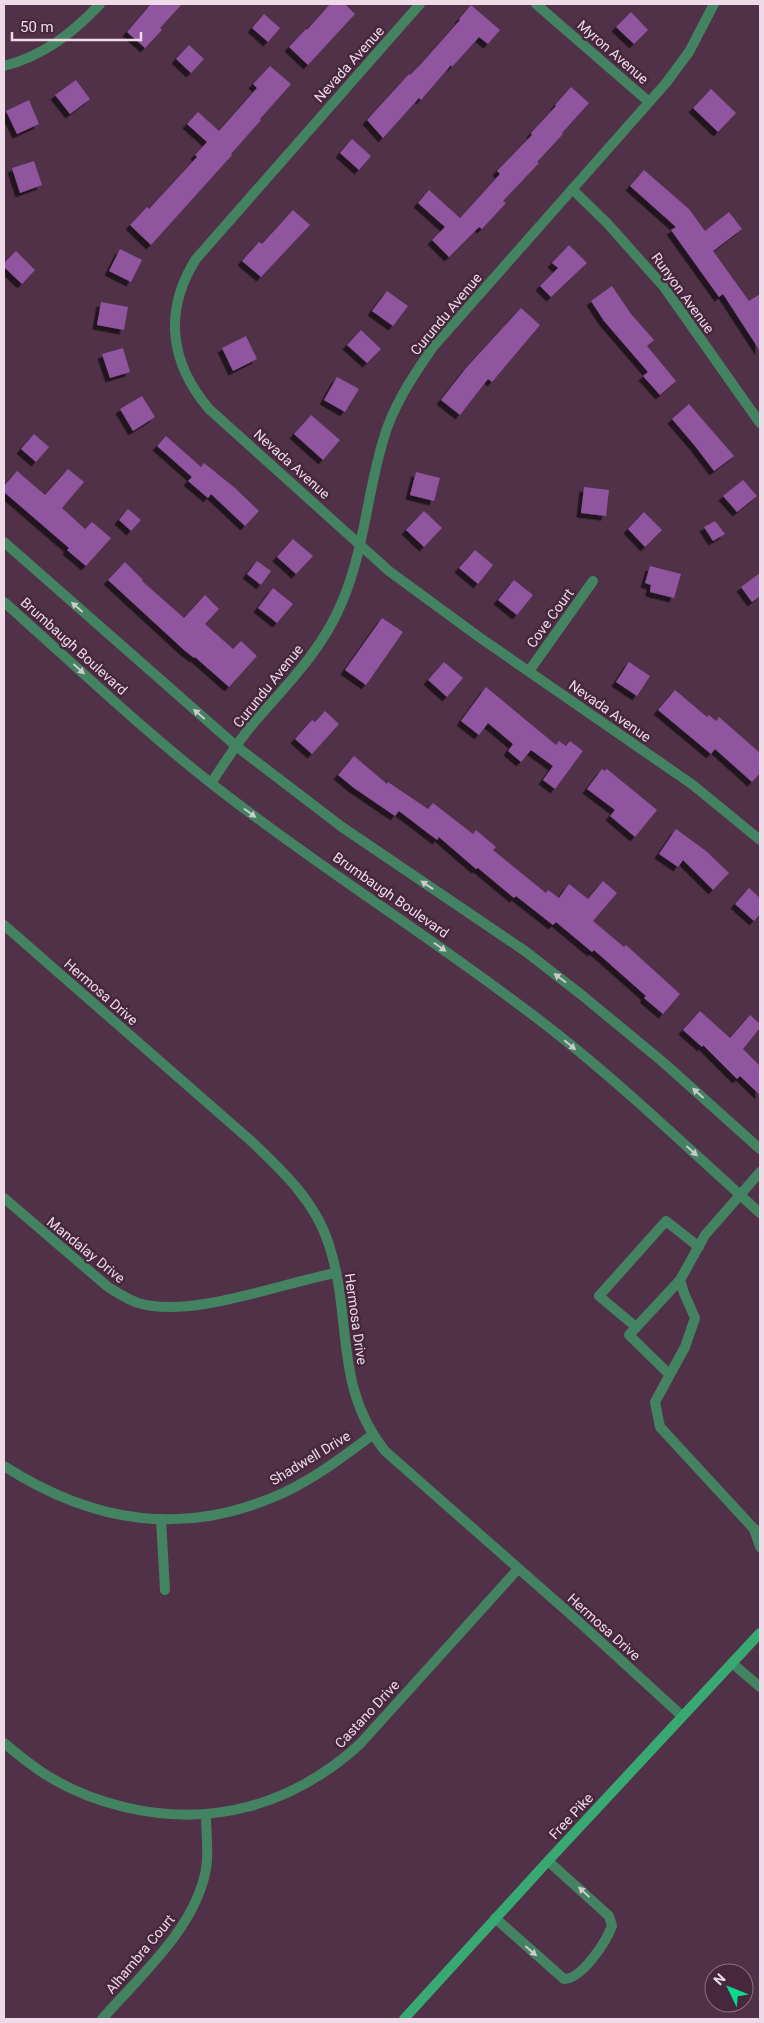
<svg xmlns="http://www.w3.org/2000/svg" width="764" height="2023" font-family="Roboto,sans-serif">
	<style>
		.building { fill: #8f549f; filter: url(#shadow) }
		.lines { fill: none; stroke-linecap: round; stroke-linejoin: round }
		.lane { stroke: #438361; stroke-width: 10 }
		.street { stroke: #438361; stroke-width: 10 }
		.secondary { stroke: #39a973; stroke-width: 10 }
		.oneway { fill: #cdc9cd }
		.labels { text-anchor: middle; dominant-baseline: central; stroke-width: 5; stroke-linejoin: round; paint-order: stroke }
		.street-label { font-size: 14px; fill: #efdae8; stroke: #46273d }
	</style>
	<defs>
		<filter id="shadow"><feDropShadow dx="-4.5" dy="4.5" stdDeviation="0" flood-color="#0009"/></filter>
	</defs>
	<rect width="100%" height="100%" fill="#513148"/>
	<g class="building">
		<polygon points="151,4 182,4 160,28 162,30 145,48 127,32"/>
		<polygon points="330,4 345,4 355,14 308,65 289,47 306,29 307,30"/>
		<polygon points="471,5 500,30 488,44 479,37 452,67 451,65 421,100 419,98 383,138 367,120 409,74 410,75 420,65 460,20 459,19"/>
		<polygon points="631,12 648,30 634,44 616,27"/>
		<polygon points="264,14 280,28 268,42 252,28"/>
		<polygon points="189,45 204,59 191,73 176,59"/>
		<polygon points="270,66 291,84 260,119 261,120 231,154 232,155 151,245 130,225 147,207 149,209 197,157 195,155 207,142 187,124 198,112 219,131 257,88 253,84"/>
		<polygon points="76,80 90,99 70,114 55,95"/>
		<polygon points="571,87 589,103 562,133 563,134 537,162 539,163 503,201 506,203 482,229 479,227 449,257 432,240 445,227 418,203 429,190 460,218 500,174 497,171 532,135 531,133 556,106 555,105"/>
		<polygon points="711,89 736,113 718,132 693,108"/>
		<polygon points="29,100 39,124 17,134 6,111"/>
		<polygon points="352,139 371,156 359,170 340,153"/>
		<polygon points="34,161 42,185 20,193 12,168"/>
		<polygon points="644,170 689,209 705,231 729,212 742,229 713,251 749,301 760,294 760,351 723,294 719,297 671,230 676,227 630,186"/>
		<polygon points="293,210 310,225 261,277 242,261 259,242 262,244"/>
		<polygon points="569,245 587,263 551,297 540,286 558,268 552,263"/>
		<polygon points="120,249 142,260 131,282 109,271"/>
		<polygon points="16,251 35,270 22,284 4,267 4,263"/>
		<polygon points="612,286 631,314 654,340 647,346 676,381 660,395 643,376 648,372 604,321 591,301"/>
		<polygon points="387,291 408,306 393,326 372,311"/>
		<polygon points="101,302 128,307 124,330 97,325"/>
		<polygon points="521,308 540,325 492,382 488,379 460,415 441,400 466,368"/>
		<polygon points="361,330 381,349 367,363 347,345"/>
		<polygon points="246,336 257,359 233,371 222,348"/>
		<polygon points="123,348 130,372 110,378 102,354"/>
		<polygon points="337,377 359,389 345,412 324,400"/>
		<polygon points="142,396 155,417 133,431 120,409"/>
		<polygon points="689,404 734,456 714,471 695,446 672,419"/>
		<polygon points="311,415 340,440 323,460 294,434"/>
		<polygon points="34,434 49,447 36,462 21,449"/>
		<polygon points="166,436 201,467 204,463 235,488 259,511 245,526 211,494 208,498 188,481 192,477 157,446"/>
		<polygon points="68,469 84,482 62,508 85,529 92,522 111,538 86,566 67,550 69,548 4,492 4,486 17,471 45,495"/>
		<polygon points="416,472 440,478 434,501 410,495"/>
		<polygon points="743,480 757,496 737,512 723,496"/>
		<polygon points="584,487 609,490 606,516 581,513"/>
		<polygon points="128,509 141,520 131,531 119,520"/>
		<polygon points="424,511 442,528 424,547 406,530"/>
		<polygon points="644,512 662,530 645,547 628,529"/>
		<polygon points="715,521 725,534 713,541 704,527"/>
		<polygon points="293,539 313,556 296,574 277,557"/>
		<polygon points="475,550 493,565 478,584 459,568"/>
		<polygon points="257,561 271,571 261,585 247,574"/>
		<polygon points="125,562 143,580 142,581 184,618 205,595 219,609 205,624 233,649 241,641 257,656 229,687 195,657 194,658 184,650 108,580"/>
		<polygon points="650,566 681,574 674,598 650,592 651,585 645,583"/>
		<polygon points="760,573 760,596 752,602 741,587"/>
		<polygon points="514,580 533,595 517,615 498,600"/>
		<polygon points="273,588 293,604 277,623 258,608"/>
		<polygon points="382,618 403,632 366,685 345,670"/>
		<polygon points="444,662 463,678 447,697 428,680"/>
		<polygon points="629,662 650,676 637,696 616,682"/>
		<polygon points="486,687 556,745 559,741 566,746 570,741 583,751 555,789 543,780 553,766 531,750 521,762 508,751 513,744 488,723 479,735 461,721"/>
		<polygon points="675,690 707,717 709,715 716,721 719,717 760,753 760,773 752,782 715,749 711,754 658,710"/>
		<polygon points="325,711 339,724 312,754 295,739 312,720 315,722"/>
		<polygon points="354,756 387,784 388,782 428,809 433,803 473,834 476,830 496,847 493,850 546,893 548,890 559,898 569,884 588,899 603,881 617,893 593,921 624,947 626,945 680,994 663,1014 644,998 646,996 594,950 592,952 556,922 553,925 516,896 514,898 478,868 476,869 439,837 437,840 399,811 395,816 354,788 338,775"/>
		<polygon points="602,769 605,771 607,769 657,810 635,837 610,816 615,810 587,789"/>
		<polygon points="676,829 706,851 729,873 713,890 683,860 678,867 659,854"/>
		<polygon points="749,888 760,898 760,914 754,921 735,904"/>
		<polygon points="700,1011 730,1038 750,1015 760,1024 760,1028 743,1049 760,1066 760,1095 740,1076 737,1079 703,1045 702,1047 683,1030"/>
	</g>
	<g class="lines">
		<g class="lane">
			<polyline points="740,1195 705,1235 680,1280 684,1293 695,1318 685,1347 655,1402 660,1427 754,1529"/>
			<polyline points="636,1327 599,1296 666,1221 699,1247"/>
			<polyline points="669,1374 629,1335 680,1280"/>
			<polyline points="759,1531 754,1529 760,1547"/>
			<path d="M495,1918l69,61c18,0 42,-37 48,-53l-3,-10 -61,-55"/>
		</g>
		<g class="street">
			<path d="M420,4l-224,255c-33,52 -26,104 13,150l180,162 90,66 214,148 67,55"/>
			<polyline points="536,4 649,102"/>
			<path d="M4,66c39,-10 69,-33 96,-62"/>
			<polyline points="572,189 607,223 664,287 760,423"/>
			<polyline points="4,542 236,746 342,827 525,951 583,996 664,1063 760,1149"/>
			<path d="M4,602c73,65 144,133 221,192 106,82 220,152 326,235 73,57 140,122 209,184"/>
			<polyline points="529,671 593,581"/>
			<path d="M211,783c14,-20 26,-41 42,-59 33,-39 69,-73 89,-122 22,-51 25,-108 41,-161 9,-34 30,-65 50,-94l233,-264 23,-31 25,-48"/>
			<path d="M4,925l246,215c31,29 66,62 79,105 24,73 4,141 56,206l192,169 105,96"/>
			<polyline points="740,1195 760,1172"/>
			<path d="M4,1198l104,89c10,6 19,12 30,16 53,16 143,-20 198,-30"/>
			<path d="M4,1466c89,57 180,72 279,27 32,-15 61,-37 89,-58"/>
			<polyline points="161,1519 165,1590"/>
			<polyline points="732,1663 760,1687"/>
			<path d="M4,1743c16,13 31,26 49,36 22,13 46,22 71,28 88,21 169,-2 236,-63l158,-175"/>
			<path d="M102,2019c38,-43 94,-92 104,-150 3,-17 0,-36 0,-54"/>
		</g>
		<polyline class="secondary" points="404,2019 548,1861 760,1633"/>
	</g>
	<defs><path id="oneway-solid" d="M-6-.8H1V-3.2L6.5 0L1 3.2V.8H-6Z" transform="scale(1.25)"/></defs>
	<g class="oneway">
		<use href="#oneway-solid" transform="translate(77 607) rotate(-139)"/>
		<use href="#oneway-solid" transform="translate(79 669) rotate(42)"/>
		<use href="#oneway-solid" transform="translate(199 714) rotate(-139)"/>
		<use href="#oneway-solid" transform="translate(250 813) rotate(37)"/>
		<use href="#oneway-solid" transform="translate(427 885) rotate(-146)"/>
		<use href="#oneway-solid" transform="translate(440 947) rotate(35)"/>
		<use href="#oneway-solid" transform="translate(560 978) rotate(-143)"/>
		<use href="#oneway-solid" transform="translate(570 1045) rotate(40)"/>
		<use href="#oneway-solid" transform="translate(698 1093) rotate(-138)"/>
		<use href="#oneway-solid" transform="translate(692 1151) rotate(42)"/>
		<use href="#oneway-solid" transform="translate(584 1892) rotate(-137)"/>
		<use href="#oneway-solid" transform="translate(531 1951) rotate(41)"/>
	</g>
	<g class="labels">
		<g class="street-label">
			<text transform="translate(613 52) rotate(41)">Myron Avenue</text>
			<text transform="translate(349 64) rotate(-48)">Nevada Avenue</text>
			<text transform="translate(683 293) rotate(54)">Runyon Avenue</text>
			<text transform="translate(446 314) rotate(-50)">Curundu Avenue</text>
			<text transform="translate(292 464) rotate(42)">Nevada Avenue</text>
			<text transform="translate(550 618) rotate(-54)">Cove Court</text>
			<text transform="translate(74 646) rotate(42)">Brumbaugh Boulevard</text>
			<text transform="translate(268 686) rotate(-51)">Curundu Avenue</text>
			<text transform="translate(610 711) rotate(35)">Nevada Avenue</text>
			<text transform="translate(391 895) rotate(35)">Brumbaugh Boulevard</text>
			<text transform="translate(101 992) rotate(41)">Hermosa Drive</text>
			<text transform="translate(86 1250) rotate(39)">Mandalay Drive</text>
			<text transform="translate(356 1319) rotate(82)">Hermosa Drive</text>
			<text transform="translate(310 1458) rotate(-31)">Shadwell Drive</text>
			<text transform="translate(604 1627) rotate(42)">Hermosa Drive</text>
			<text transform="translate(367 1714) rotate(-47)">Castano Drive</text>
			<text transform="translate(571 1816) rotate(-47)">Free Pike</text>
			<text transform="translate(140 1954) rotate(-50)">Alhambra Court</text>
		</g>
	</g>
	<rect width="764" height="2023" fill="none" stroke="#efdae8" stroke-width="10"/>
	<g transform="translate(729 1988) rotate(313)"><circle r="24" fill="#46273d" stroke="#8a6f81"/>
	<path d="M0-4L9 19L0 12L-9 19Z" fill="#08d98b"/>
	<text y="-8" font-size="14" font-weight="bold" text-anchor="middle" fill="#efdae8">N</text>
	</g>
	<path d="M12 32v8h129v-8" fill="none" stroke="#efdae8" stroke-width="2.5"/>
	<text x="20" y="32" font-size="15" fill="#efdae8" stroke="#46273d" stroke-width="4" paint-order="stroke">50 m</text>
</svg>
